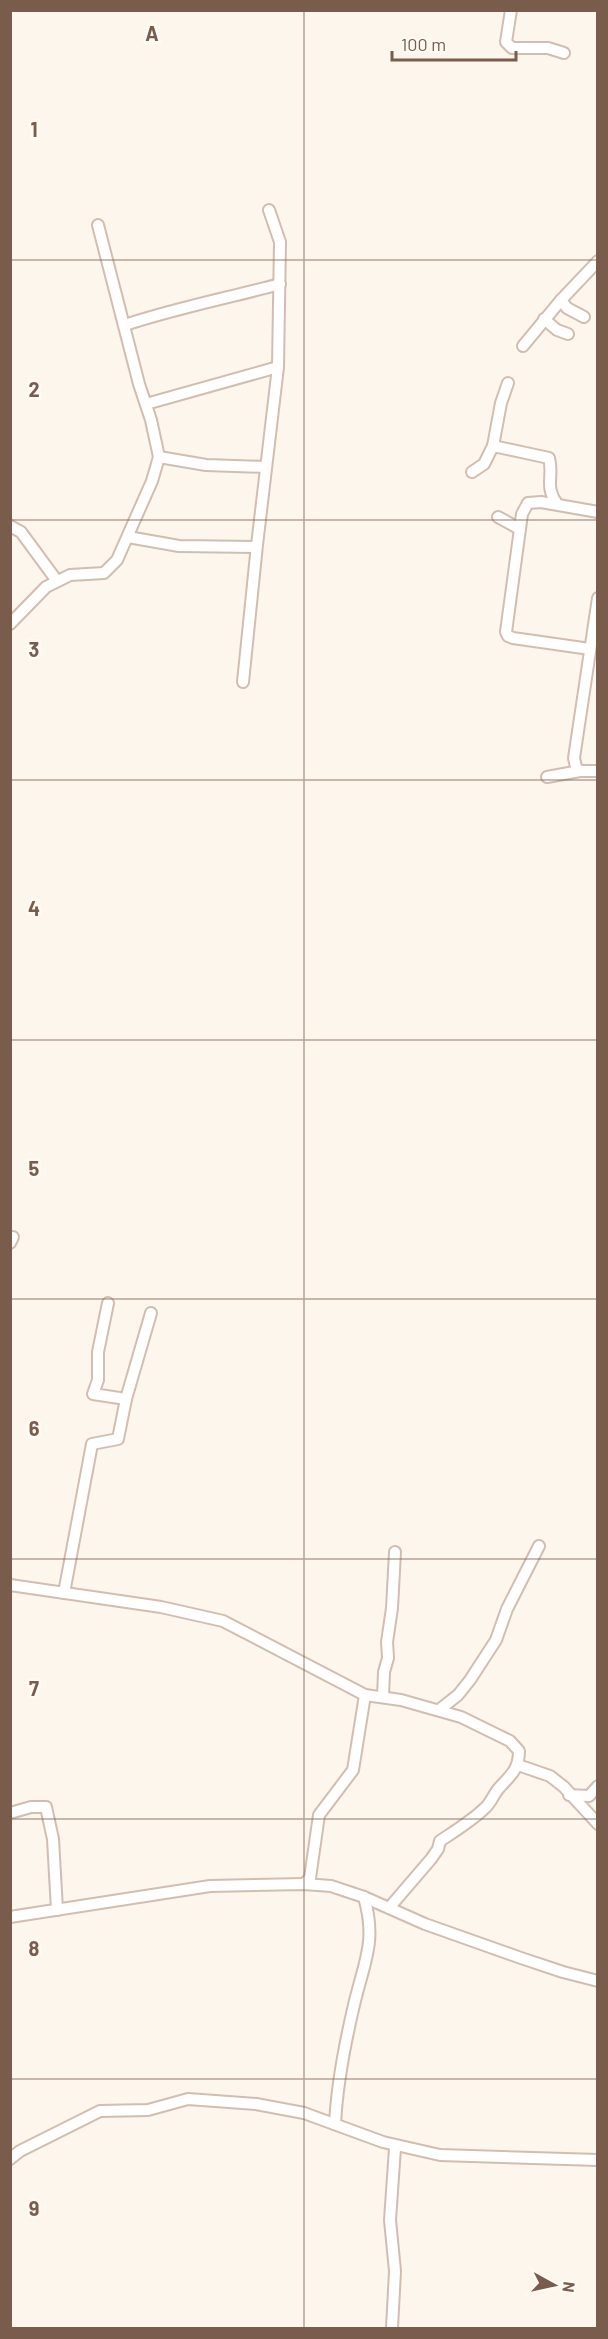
<svg xmlns="http://www.w3.org/2000/svg" width="608" height="2339" font-family="Barlow,sans-serif">
	<style>
		.lines { fill: none; stroke-linecap: round; stroke-linejoin: round }
		.minor-casing { stroke: #d1beb0; stroke-width: 14 }
		.minor { stroke: #fff; stroke-width: 10 }
		.grid { fill: none; stroke: #7a5c4d; stroke-width: 1.5; stroke-opacity: 0.55 }
		.grid-label { font-size: 20px; text-anchor: middle; font-weight: bold; fill: #7a5c4d; stroke: #fffaf3; stroke-width: 6; stroke-linejoin: round; paint-order: stroke }
	</style>
	<rect width="100%" height="100%" fill="#fdf6ec"/>
	<g class="lines">
		<g class="minor-casing">
			<g id="minor">
				<polyline points="511,10 506,42 512,48 548,48 564,53"/>
				<polyline points="584,317 567,308 561,300 598,261"/>
				<polyline points="544,319 557,330 568,334"/>
				<path d="M125,325c51,-17 103,-27 155,-41"/>
				<polyline points="523,346 561,300"/>
				<path d="M508,383l-7,20 -8,43 56,12c5,18 -5,28 8,46"/>
				<polyline points="146,404 278,367"/>
				<polyline points="159,457 206,465 266,467"/>
				<polyline points="472,472 484,464 493,446"/>
				<polyline points="498,517 520,529"/>
				<polyline points="10,526 21,532 57,581"/>
				<polyline points="128,537 179,546 256,547"/>
				<polyline points="598,598 574,758 576,767 580,771 598,771"/>
				<polyline points="10,624 46,587 70,575 104,573 117,560 152,481 159,457 151,420 139,384 98,225"/>
				<polyline points="590,649 513,638 508,636 506,632 522,514 528,503 541,502 598,512"/>
				<polyline points="243,682 257,545 278,367 280,242 269,210"/>
				<polyline points="547,777 580,771"/>
				<polyline points="10,1243 13,1237"/>
				<polyline points="126,1399 151,1313"/>
				<path d="M10,1585l151,22 62,14 142,74 36,5 60,17 49,24 9,10c0,18 -8,24 -19,36 -6,6 -8,14 -14,20 -13,13 -31,24 -46,34l-2,8 -7,10 -42,49"/>
				<polyline points="64,1593 92,1444 118,1439 126,1399 93,1394 98,1380 98,1352 108,1303"/>
				<polyline points="383,1697 384,1672 388,1658 387,1642 392,1608 395,1552"/>
				<polyline points="439,1710 458,1695 470,1680 496,1640 507,1609 539,1546"/>
				<polyline points="518,1765 550,1776 564,1787 598,1824"/>
				<polyline points="569,1795 589,1796 598,1786"/>
				<polyline points="10,1813 31,1807 46,1807 53,1839 57,1910"/>
				<polyline points="304,1884 310,1878 319,1815 353,1770 365,1695"/>
				<polyline points="10,1917 210,1886 304,1884 331,1886 364,1897 425,1924 521,1958 563,1972 598,1981"/>
				<path d="M335,2124c2,-39 10,-81 19,-119 10,-43 23,-63 10,-108"/>
				<polyline points="10,2159 20,2151 100,2111 148,2110 188,2099 256,2104 304,2113 383,2142 440,2155 598,2160"/>
				<polyline points="392,2328 395,2271 390,2220 395,2148"/>
			</g>
		</g>
		<use href="#minor" class="minor"/>
	</g>
	<path class="grid" d="M304,10v2318M10,260h588M10,520h588M10,780h588M10,1040h588M10,1299h588M10,1559h588M10,1819h588M10,2079h588"/>
	<g class="grid-label">
		<text x="152" y="41">A</text>
		<text x="34" y="137">1</text>
		<text x="34" y="397">2</text>
		<text x="34" y="657">3</text>
		<text x="34" y="916">4</text>
		<text x="34" y="1176">5</text>
		<text x="34" y="1436">6</text>
		<text x="34" y="1696">7</text>
		<text x="34" y="1956">8</text>
		<text x="34" y="2216">9</text>
	</g>
	<rect width="608" height="2339" fill="none" stroke="#7a5c4d" stroke-width="24"/>
	<g transform="translate(554 2285) rotate(98)" stroke="#fffaf3" stroke-width="4.5" paint-order="stroke">
	<path d="M0-4.5L10 22L0 15L-10 22Z" fill="#7a5c4d"/>
	<text y="-9" font-size="16" font-weight="bold" text-anchor="middle" fill="#7a5c4d">N</text>
	</g>
	<path d="M392 51v9h124v-9" fill="none" stroke="#7a5c4d" stroke-width="3"/>
	<text x="401" y="51" font-size="18" fill="#7a5c4d" stroke="#fffaf3" stroke-width="4.5" paint-order="stroke">100 m</text>
</svg>
